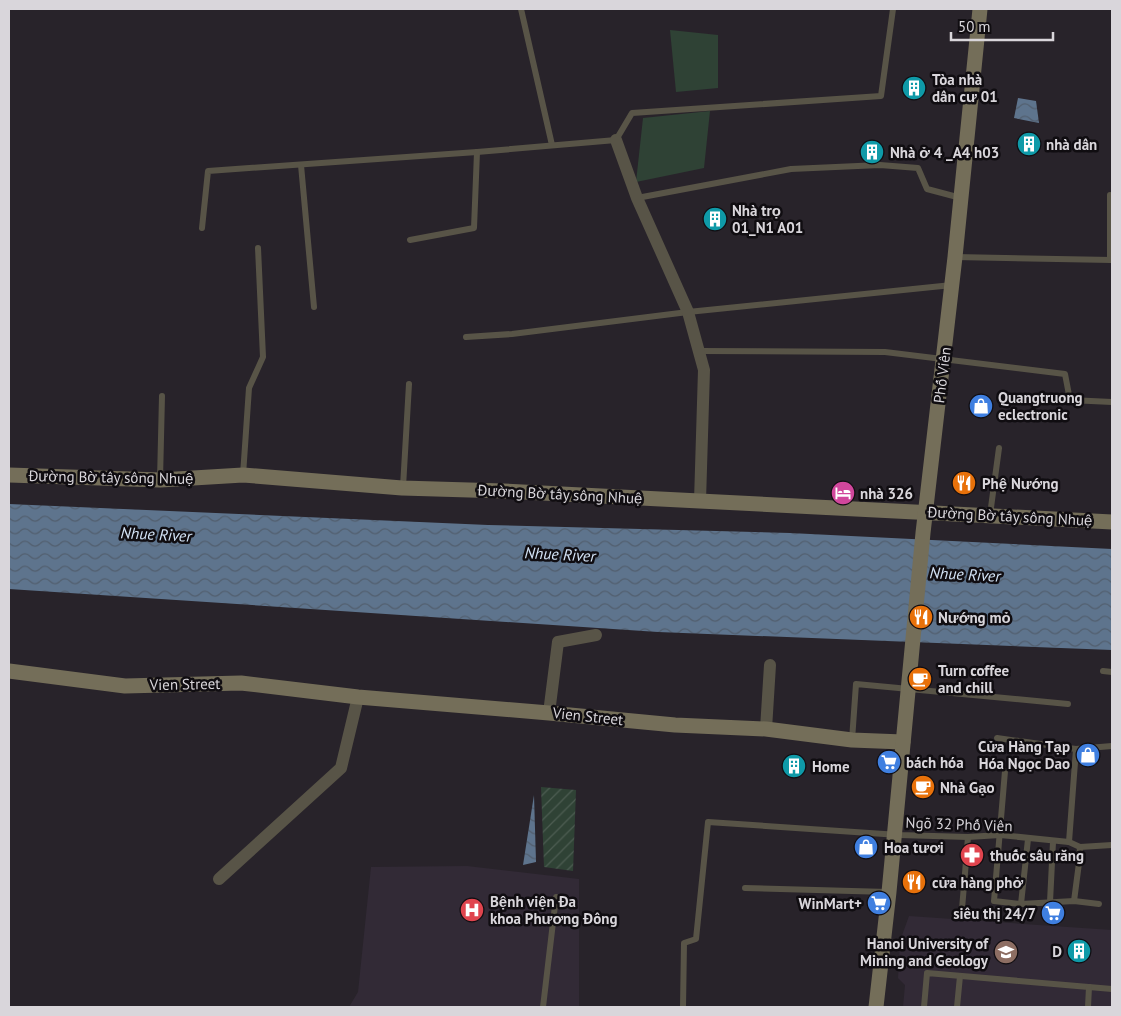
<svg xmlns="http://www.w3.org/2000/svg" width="1121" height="1016" font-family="'PT Sans',sans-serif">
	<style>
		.built { fill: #322a36 }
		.grass { fill: #2f4235 }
		.garden { fill: url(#garden-furrows) }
		.water { fill: url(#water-waves) }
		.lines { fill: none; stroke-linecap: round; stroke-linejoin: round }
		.lane { stroke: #585447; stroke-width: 6 }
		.street { stroke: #585447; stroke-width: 12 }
		.secondary { stroke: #746e59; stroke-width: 15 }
		.labels { text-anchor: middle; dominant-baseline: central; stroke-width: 5; stroke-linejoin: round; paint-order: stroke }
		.poi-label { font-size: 15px; font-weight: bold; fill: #d9d6db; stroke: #100d11; text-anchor: start }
		.street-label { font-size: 15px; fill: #d9d6db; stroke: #100d11 }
		.water-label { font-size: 16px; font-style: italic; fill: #d4e4f7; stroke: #100d11 }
	</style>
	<defs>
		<pattern id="garden-furrows" width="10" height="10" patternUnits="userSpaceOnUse" patternTransform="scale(1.25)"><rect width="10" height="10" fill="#2f4235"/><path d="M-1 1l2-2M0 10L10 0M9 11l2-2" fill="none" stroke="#4d5d52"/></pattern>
		<pattern id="water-waves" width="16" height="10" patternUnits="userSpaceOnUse" patternTransform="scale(1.25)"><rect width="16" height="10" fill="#5e748d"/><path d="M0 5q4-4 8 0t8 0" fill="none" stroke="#525f6f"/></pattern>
	</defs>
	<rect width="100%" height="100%" fill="#28232a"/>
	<g class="built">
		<polygon points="467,866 579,879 579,1007 349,1007 358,992 371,867"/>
		<polygon points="909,916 1112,930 1112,1007 903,1007 905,985 898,978 899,962 900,941"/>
	</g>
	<g class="grass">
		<polygon points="670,30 718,35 718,88 676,92"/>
		<polygon points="710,111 704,168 636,182 643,118"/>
	</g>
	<polygon class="garden" points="541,787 576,790 573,871 544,867"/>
	<g class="water">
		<polygon points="1018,98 1036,101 1039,123 1014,118"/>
		<polygon points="9,504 488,525 790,533 1112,549 1112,650 658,632 9,589"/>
		<polygon points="534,795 536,862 523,865"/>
	</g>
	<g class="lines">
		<g class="lane">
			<polyline points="521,9 552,145"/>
			<polyline points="301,165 314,307"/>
			<polyline points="1110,195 1110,260"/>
			<polyline points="637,198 791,169 880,165 918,168 927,189 961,198"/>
			<polyline points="202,228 208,171 477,152 616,140 632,113 881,96 893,9"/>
			<polyline points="410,240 474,228 477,152"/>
			<polyline points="955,257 1112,260"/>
			<polyline points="466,337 512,334 688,312 952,285"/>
			<polyline points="699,351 885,352 1065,374 1070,400 1112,402"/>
			<polyline points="243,475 249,388 263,357 258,248"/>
			<polyline points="160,480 162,396"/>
			<polyline points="403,487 409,384"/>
			<polyline points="990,515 999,448"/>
			<polyline points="1103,671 1112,672"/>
			<polyline points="997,738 1076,749 1112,746"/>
			<polyline points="852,740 856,684 1068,704"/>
			<polyline points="1005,771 994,901 1021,904 1074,901 1099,904"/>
			<polyline points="1069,842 1076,749"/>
			<polyline points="745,888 888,892"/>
			<polyline points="1074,901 1079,863 1080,847"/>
			<polyline points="1050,902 1053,842"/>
			<polyline points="1021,904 1028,839"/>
			<polyline points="962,909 968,837"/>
			<polyline points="543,1007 556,897"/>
			<polyline points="683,1007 684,943 696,939 708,822 899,835 968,837 1000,835 1069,842 1080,847 1112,845"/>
			<polyline points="924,1007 927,973 1112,989"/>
			<polyline points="957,1007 960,976"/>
			<polyline points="1088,1007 1089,987"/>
		</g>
		<g class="street">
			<polyline points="616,140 637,198 688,312 704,370 700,501"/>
			<polyline points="549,713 558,642 596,635"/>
			<polyline points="766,729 770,665"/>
			<polyline points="219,879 341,768 358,697"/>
		</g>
		<g class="secondary">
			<polyline points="9,475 160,480 243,475 402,488 503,491 1112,522"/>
			<polyline points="9,671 125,686 241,683 358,697 549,713 675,725 766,729 852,740 903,742"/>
			<polyline points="876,1007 889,892 923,533 955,257 980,9"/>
		</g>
	</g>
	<defs>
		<g id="building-disc" transform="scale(1.25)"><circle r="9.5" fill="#0f9aa8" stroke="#100d11"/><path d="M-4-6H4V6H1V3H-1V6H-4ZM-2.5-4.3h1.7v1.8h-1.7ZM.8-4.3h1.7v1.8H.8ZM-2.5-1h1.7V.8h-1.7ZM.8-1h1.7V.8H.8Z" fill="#fff"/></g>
		<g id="shop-disc" transform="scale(1.25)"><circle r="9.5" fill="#3f7fe0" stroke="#100d11"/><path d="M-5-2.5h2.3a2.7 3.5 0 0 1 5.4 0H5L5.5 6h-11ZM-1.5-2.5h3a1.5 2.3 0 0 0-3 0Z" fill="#fff"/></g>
		<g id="restaurant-disc" transform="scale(1.25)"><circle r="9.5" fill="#e8710a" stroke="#100d11"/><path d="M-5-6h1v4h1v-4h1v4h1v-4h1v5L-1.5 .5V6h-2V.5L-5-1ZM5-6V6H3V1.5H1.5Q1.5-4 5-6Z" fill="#fff"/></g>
		<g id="hotel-disc" transform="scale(1.25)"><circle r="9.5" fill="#d1479c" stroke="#100d11"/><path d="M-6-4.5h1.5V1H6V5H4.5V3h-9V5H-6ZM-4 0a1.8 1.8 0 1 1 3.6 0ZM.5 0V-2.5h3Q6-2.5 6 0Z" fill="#fff"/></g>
		<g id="cafe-disc" transform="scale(1.25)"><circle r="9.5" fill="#e8710a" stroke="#100d11"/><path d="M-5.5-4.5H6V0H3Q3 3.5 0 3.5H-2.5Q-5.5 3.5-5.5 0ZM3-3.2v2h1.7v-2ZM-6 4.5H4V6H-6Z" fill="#fff"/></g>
		<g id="supermarket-disc" transform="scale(1.25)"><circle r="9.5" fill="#3f7fe0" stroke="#100d11"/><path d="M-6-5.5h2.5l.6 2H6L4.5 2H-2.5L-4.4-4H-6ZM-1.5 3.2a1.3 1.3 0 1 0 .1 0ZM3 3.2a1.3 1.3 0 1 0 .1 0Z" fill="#fff"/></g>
		<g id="pharmacy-disc" transform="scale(1.25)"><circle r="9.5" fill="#e0444e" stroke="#100d11"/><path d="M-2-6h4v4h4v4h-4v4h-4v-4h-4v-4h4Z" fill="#fff"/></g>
		<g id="hospital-disc" transform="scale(1.25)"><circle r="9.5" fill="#e0444e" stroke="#100d11"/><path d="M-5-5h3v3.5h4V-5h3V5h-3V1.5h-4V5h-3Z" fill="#fff"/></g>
		<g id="university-disc" transform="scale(1.25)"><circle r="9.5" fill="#8d6e63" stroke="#100d11"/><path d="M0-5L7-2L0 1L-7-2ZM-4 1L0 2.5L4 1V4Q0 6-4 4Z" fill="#fff"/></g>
	</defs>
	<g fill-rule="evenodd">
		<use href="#building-disc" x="914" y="88"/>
		<use href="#building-disc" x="1029" y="144"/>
		<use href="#building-disc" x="872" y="152"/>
		<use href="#building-disc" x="715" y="219"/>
		<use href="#shop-disc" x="981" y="406"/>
		<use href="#restaurant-disc" x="964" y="483"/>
		<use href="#hotel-disc" x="843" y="493"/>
		<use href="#restaurant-disc" x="921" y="617"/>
		<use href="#cafe-disc" x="920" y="679"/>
		<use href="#shop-disc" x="1088" y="755"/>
		<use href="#supermarket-disc" x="889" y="762"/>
		<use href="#building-disc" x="794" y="766"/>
		<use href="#cafe-disc" x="923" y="787"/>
		<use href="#shop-disc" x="866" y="847"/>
		<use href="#pharmacy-disc" x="972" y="855"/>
		<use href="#restaurant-disc" x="914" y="882"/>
		<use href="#supermarket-disc" x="879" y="903"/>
		<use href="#hospital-disc" x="472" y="910"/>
		<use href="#supermarket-disc" x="1053" y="913"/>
		<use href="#building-disc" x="1079" y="951"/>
		<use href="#university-disc" x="1006" y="952"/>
	</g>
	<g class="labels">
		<g class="poi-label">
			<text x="932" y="79">Tòa nhà<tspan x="932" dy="17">dân cư 01</tspan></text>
			<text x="1046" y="144">nhà dân</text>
			<text x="890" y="152">Nhà ở 4 _A4 h03</text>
			<text x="732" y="210">Nhà trọ<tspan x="732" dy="17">01_N1 A01</tspan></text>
			<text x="998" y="397">Quangtruong<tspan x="998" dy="17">eclectronic</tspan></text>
			<text x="982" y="483">Phệ Nướng</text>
			<text x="860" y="493">nhà 326</text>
			<text x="938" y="617">Nướng mỏ</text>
			<text x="938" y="670">Turn coffee<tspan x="938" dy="17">and chill</tspan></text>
			<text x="1070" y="746" text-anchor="end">Cửa Hàng Tạp<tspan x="1070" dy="17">Hóa Ngọc Dao</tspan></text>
			<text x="906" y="762">bách hóa</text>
			<text x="812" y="766">Home</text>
			<text x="940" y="787">Nhà Gạo</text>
			<text x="884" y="847">Hoa tươi</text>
			<text x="990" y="855">thuốc sâu răng</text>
			<text x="932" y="882">cửa hàng phở</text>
			<text x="490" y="901">Bệnh viện Đa<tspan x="490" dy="17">khoa Phương Đông</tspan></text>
			<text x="862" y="903" text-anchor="end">WinMart+</text>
			<text x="1036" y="913" text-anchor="end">siêu thị 24/7</text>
			<text x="988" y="943" text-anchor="end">Hanoi University of<tspan x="988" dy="17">Mining and Geology</tspan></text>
			<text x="1062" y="951" text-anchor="end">D</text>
		</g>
		<g class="street-label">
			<text transform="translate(942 375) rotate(-83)">Phố Viên</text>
			<text transform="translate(111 477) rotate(1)">Đường Bờ tây sông Nhuệ</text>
			<text transform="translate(560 494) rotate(3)">Đường Bờ tây sông Nhuệ</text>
			<text transform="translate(1010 516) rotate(3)">Đường Bờ tây sông Nhuệ</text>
			<text transform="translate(185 684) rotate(-1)">Vien Street</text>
			<text transform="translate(588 716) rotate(6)">Vien Street</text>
			<text transform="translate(959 824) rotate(2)">Ngõ 32 Phố Viên</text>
		</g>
		<g class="water-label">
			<text transform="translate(156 534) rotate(3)">Nhue River</text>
			<text transform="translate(560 554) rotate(3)">Nhue River</text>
			<text transform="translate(965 574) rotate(3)">Nhue River</text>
		</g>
	</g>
	<rect width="1121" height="1016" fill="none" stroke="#d9d6db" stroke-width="20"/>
	<path d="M951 32v8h102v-8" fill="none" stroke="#d9d6db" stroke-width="2.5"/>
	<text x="958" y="32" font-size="15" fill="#d9d6db" stroke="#100d11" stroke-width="4" paint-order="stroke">50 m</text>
</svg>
